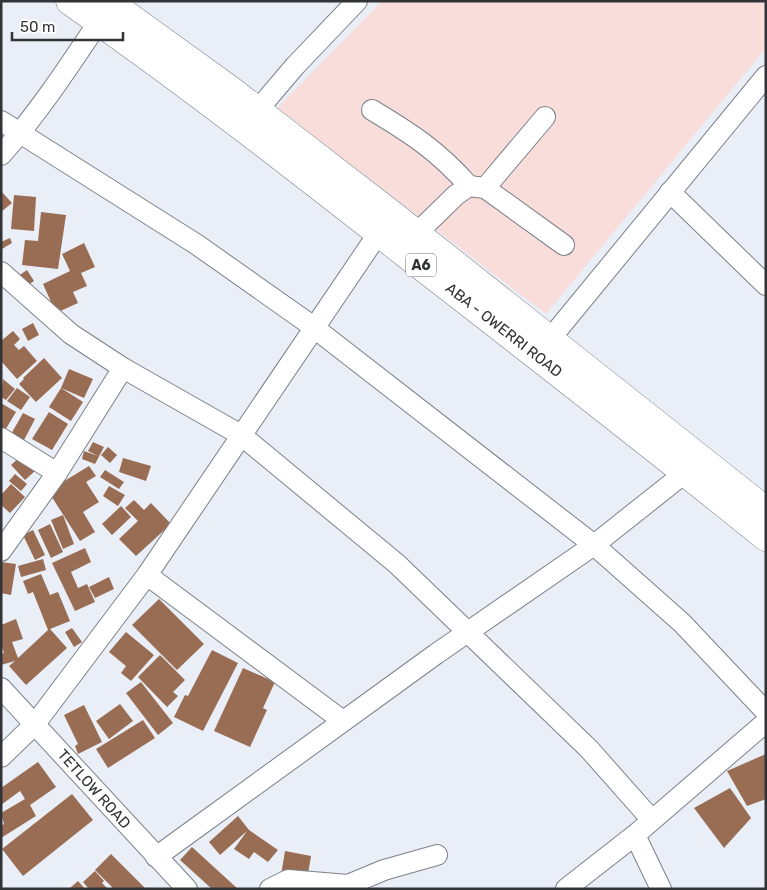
<svg xmlns="http://www.w3.org/2000/svg" width="767" height="890" font-family="Rubik,sans-serif">
	<style>
		.commercial { fill: #f8dddb }
		.building { fill: #996d53 }
		.lines { fill: none; stroke-linecap: round; stroke-linejoin: round }
		.minor-casing { stroke: #7d8188; stroke-width: 22 }
		.highway-casing { stroke: #7d8188; stroke-width: 29 }
		.minor { stroke: #fff; stroke-width: 20 }
		.highway { stroke: #fff; stroke-width: 28 }
		.labels { text-anchor: middle; dominant-baseline: central; stroke-width: 5; stroke-linejoin: round; paint-order: stroke }
		.shield { fill: #fff; stroke: #707073; stroke-width: 1 }
		.shield-label { font-size: 14px; font-weight: bold; fill: #323337 }
		.street-label { font-size: 15px; fill: #323337; stroke: #fff }
	</style>
	<rect width="100%" height="100%" fill="#eaeef7"/>
	<polygon class="commercial" points="382,1 766,1 766,48 546,314 277,108"/>
	<g class="building">
		<polygon points="1,191 12,203 1,212"/>
		<polygon points="14,195 36,197 34,231 11,229"/>
		<polygon points="41,212 66,215 58,269 22,265 25,240 38,241"/>
		<polygon points="10,238 12,243 2,249 1,242"/>
		<polygon points="84,243 95,267 81,273 87,286 73,292 78,303 56,313 43,284 70,271 62,254"/>
		<polygon points="27,270 34,281 24,288 17,277"/>
		<polygon points="33,323 39,335 28,341 22,329"/>
		<polygon points="13,331 20,339 14,345 19,350 24,346 37,361 17,379 1,361 1,341"/>
		<polygon points="44,358 62,378 36,402 19,384 24,379 23,378"/>
		<polygon points="69,369 93,379 84,398 61,388"/>
		<polygon points="3,379 15,389 6,400 1,397"/>
		<polygon points="17,388 30,397 21,410 7,401"/>
		<polygon points="61,388 83,402 71,421 49,407"/>
		<polygon points="1,403 16,412 4,432 1,431"/>
		<polygon points="49,412 68,424 52,450 32,439"/>
		<polygon points="23,413 35,419 23,442 10,436"/>
		<polygon points="93,442 104,447 95,464 82,459 84,451 98,456 88,451"/>
		<polygon points="108,447 117,455 110,463 101,455"/>
		<polygon points="21,456 35,471 25,480 11,465"/>
		<polygon points="123,458 151,466 146,481 119,472"/>
		<polygon points="89,466 96,476 86,482 99,502 83,512 95,532 80,541 48,491"/>
		<polygon points="105,470 124,482 119,489 100,477"/>
		<polygon points="15,474 27,484 21,491 9,481"/>
		<polygon points="11,484 25,497 10,513 1,505 1,495"/>
		<polygon points="109,486 125,495 118,506 103,496"/>
		<polygon points="134,500 144,510 151,503 171,524 136,556 119,539 138,521 125,508"/>
		<polygon points="121,506 131,517 112,535 102,524"/>
		<polygon points="63,515 74,544 63,549 51,520"/>
		<polygon points="50,524 63,552 51,558 38,530"/>
		<polygon points="33,530 45,555 35,560 23,535"/>
		<polygon points="85,548 91,562 71,572 78,588 87,584 95,602 75,611 52,563"/>
		<polygon points="43,559 46,570 21,577 18,566"/>
		<polygon points="1,562 16,564 11,595 1,593"/>
		<polygon points="41,574 50,595 58,592 70,621 50,629 67,648 26,685 9,666 15,661 1,665 1,654 4,653 1,645 1,625 16,619 23,639 12,642 18,658 48,630 33,592 28,594 23,581"/>
		<polygon points="109,577 114,589 95,598 89,587"/>
		<polygon points="159,599 204,644 177,670 132,625"/>
		<polygon points="72,628 82,642 74,647 65,632"/>
		<polygon points="126,632 154,655 131,681 121,673 126,666 109,652"/>
		<polygon points="212,650 238,663 203,731 174,717 185,695 188,696"/>
		<polygon points="160,655 185,680 173,692 178,696 167,707 138,677"/>
		<polygon points="243,668 275,682 263,708 267,710 250,747 214,731"/>
		<polygon points="141,682 173,723 158,735 126,693"/>
		<polygon points="120,704 133,721 109,739 96,721"/>
		<polygon points="84,705 102,742 78,754 75,746 78,744 64,715"/>
		<polygon points="143,720 155,738 108,768 96,749"/>
		<polygon points="766,754 766,799 747,806 727,771"/>
		<polygon points="38,762 56,787 30,805 36,816 1,838 1,826 4,824 1,813 25,799 20,791 1,805 1,788"/>
		<polygon points="730,788 751,818 724,848 694,808"/>
		<polygon points="72,794 93,820 23,876 2,849"/>
		<polygon points="238,816 249,830 278,850 268,862 254,852 249,859 234,849 247,831 220,855 209,842"/>
		<polygon points="192,847 238,889 212,889 180,860"/>
		<polygon points="285,851 311,856 307,880 281,875"/>
		<polygon points="111,854 146,889 114,889 95,870"/>
		<polygon points="95,871 104,881 102,883 108,889 89,889 83,882"/>
		<polygon points="78,881 85,889 69,889"/>
	</g>
	<g class="lines">
		<g class="minor-casing">
			<g id="minor">
				<path d="M372,110c40,24 66,41 97,76"/>
				<polyline points="249,120 295,66 357,1"/>
				<polyline points="1,121 196,244 308,323 594,545 682,623 766,712"/>
				<path d="M1,155c40,-45 72,-95 105,-144"/>
				<polyline points="485,188 545,117"/>
				<polyline points="670,192 766,285"/>
				<polyline points="416,234 456,195 469,186 485,188 564,245"/>
				<polyline points="1,272 71,334 123,368 241,435 397,564 589,749 651,819"/>
				<polyline points="550,339 766,76"/>
				<polyline points="1,438 57,473"/>
				<polyline points="1,551 57,473 123,368"/>
				<polyline points="147,575 343,721"/>
				<polyline points="1,688 187,889"/>
				<polyline points="1,757 35,724 147,575 386,222"/>
				<polyline points="635,835 661,889"/>
				<polyline points="156,857 436,654 594,545 686,472"/>
				<polyline points="270,889 288,880 348,885 384,870 437,855"/>
				<polyline points="566,889 635,835 766,722"/>
			</g>
		</g>
		<g class="highway-casing">
			<g id="highway">
				<path d="M70,1c125,87 244,181 363,274 112,87 223,173 333,262"/>
				<polyline points="107,1 229,89 391,214 766,511"/>
			</g>
		</g>
		<use href="#minor" class="minor"/>
		<use href="#highway" class="highway"/>
	</g>
	<g class="labels">
		<rect class="shield" x="406" y="253.5" width="30" height="23" rx="4"/>
		<g class="shield-label">
			<text x="421" y="265">A6</text>
		</g>
		<g class="street-label">
			<text transform="translate(504 330) rotate(38)">ABA - OWERRI ROAD</text>
			<text transform="translate(94 789) rotate(48)">TETLOW ROAD</text>
		</g>
	</g>
	<rect width="767" height="890" fill="none" stroke="#323337" stroke-width="5"/>
	<path d="M12 32v8h111v-8" fill="none" stroke="#323337" stroke-width="2.5"/>
	<text x="20" y="32" font-size="15" fill="#323337" stroke="#ffffff" stroke-width="4" paint-order="stroke">50 m</text>
</svg>
